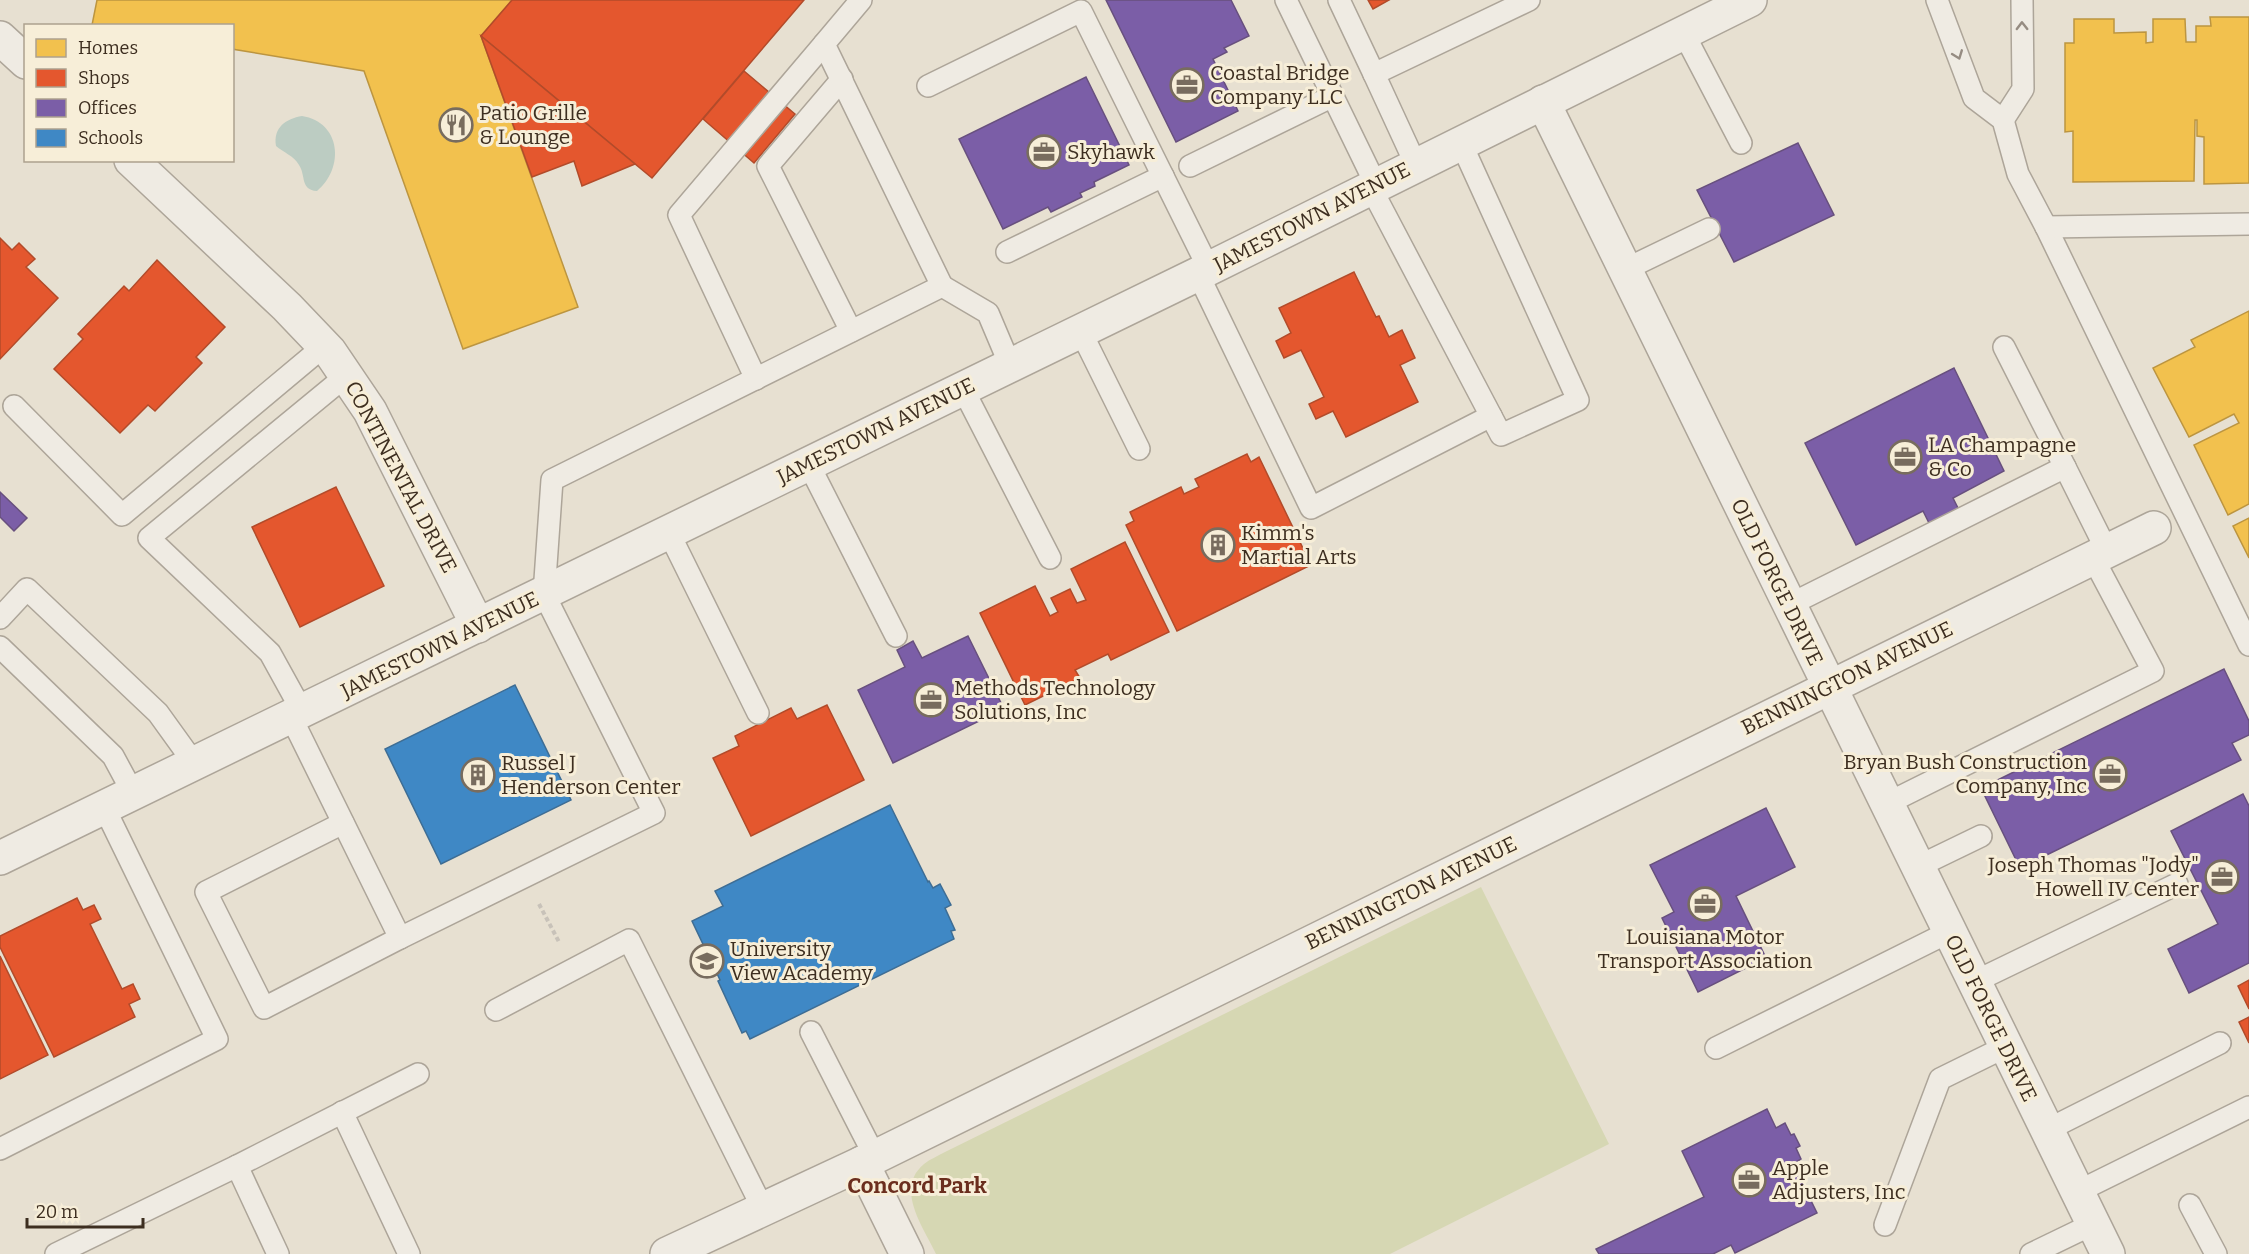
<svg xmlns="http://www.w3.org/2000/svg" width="2249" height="1254" font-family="Bitter,serif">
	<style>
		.green { fill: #d6d7b3 }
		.water { fill: #bcccc2 }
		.homes { fill: #f2c14e; stroke: #bc9540; stroke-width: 1.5 }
		.shops { fill: #e4572e; stroke: #b24b2a; stroke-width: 1.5 }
		.offices { fill: #7b5ea7; stroke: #68507e; stroke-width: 1.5 }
		.schools { fill: #3f88c5; stroke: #3e6d94; stroke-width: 1.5 }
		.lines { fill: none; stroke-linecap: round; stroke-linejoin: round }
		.service-casing { stroke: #ada599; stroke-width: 24 }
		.minor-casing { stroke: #ada599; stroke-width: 36 }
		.path { stroke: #c8c2b9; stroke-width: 4; stroke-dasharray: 4.5 3; stroke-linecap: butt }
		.service { stroke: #efebe3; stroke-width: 21 }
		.minor { stroke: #efebe3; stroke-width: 33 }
		.oneway { stroke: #968c82 }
		.labels { text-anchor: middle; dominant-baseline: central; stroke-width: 6; stroke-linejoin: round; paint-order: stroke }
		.poi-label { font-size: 21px; fill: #3d2e20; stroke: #f7eed8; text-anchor: start }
		.street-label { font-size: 21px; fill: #3d2e20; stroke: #f7eed8 }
		.neighbourhood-label { font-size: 22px; font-weight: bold; fill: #6b2e1e; stroke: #f7eed8 }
	</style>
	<rect width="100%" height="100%" fill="#e7e0d1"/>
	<path class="green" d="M1481,887l128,257 -219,110h-454c-12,-26 -42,-65 -12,-90 6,-5 14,-8 21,-12z"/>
	<path class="water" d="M302,116c39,6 43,52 15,75 -17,-1 -11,-16 -18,-26 -5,-9 -16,-13 -23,-19 -3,-19 10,-27 26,-30z"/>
	<g class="homes">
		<polygon points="97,0 512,0 481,36 578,307 463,349 364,71 232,49 232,26 92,25"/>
		<polygon points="2210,17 2249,17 2249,183 2204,184 2204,137 2197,136 2197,120 2195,120 2194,181 2073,182 2073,131 2065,132 2065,43 2074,43 2074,19 2114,19 2114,33 2146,32 2146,43 2153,42 2153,19 2185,19 2186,42 2196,42 2196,26 2211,26"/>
		<polygon points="2249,311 2249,504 2228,515 2194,445 2239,423 2234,414 2189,437 2153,368 2195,347 2191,340"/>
		<polygon points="2249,518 2249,558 2233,526"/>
	</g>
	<g class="shops">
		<polygon points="512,0 804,0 652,178 481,36"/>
		<polygon points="1368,0 1389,0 1373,9"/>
		<polygon points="481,36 635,164 582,186 574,161 532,177"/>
		<polygon points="744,71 795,114 754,163 703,119"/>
		<polygon points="0,238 12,250 19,243 35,259 26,267 58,298 0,359"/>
		<polygon points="157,260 225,327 196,357 202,363 155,411 148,405 120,433 54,369 83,339 78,334 124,286 129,291"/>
		<polygon points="1354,272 1376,317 1379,316 1389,337 1402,330 1415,358 1400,365 1418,402 1346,437 1333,411 1316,419 1309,404 1324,397 1301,350 1284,358 1276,341 1291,333 1279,308"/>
		<polygon points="1247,454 1251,462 1259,457 1311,565 1177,631 1126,525 1134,521 1130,512 1181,487 1184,494 1199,487 1195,479"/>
		<polygon points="336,487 384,586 300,627 252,527"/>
		<polygon points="1125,542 1169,632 1111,660 1108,654 1075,670 1080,678 1025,705 980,613 1035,586 1050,616 1058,612 1051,598 1070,589 1077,603 1086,600 1071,569"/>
		<polygon points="827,705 864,780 751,836 713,758 739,746 735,736 791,708 797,719"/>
		<polygon points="77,898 83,910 94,905 101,919 90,924 122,989 133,984 140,999 129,1004 135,1017 54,1057 0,947 0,936"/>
		<polygon points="0,956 48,1055 0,1079"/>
		<polygon points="2249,980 2249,1009 2238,986"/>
		<polygon points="2249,1017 2249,1043 2239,1022"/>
	</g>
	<g class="offices">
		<polygon points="1106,0 1231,0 1249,36 1224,48 1227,52 1213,59 1238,111 1176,142"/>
		<polygon points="1086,77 1129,165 1094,182 1095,186 1080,193 1082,197 1051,212 1048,207 1003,229 959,139"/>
		<polygon points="1798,143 1834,215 1734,262 1697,190"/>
		<polygon points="1954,368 2004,471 1953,498 1959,510 1930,525 1923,511 1856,545 1805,443"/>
		<polygon points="0,492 27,518 14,531 0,517"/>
		<polygon points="968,636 1004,709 893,763 858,690 905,667 897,650 913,641 922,658"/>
		<polygon points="2224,669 2249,721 2249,735 2232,743 2241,760 2020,868 1981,788"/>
		<polygon points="2243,794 2249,806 2249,963 2189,993 2168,949 2218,924 2171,831"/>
		<polygon points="1766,808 1795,867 1736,896 1766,958 1698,992 1662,918 1674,912 1650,865"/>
		<polygon points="1767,1109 1776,1128 1785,1123 1791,1135 1794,1134 1800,1146 1796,1148 1801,1159 1793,1164 1817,1213 1735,1253 1731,1245 1713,1254 1599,1254 1596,1249 1704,1197 1682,1151"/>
	</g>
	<g class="schools">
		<polygon points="515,685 571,800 441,864 385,749"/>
		<polygon points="890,805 928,882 929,881 933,888 940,884 951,905 945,908 955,930 951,931 954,939 750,1039 746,1031 742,1033 718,981 720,980 692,921 723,906 715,891"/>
	</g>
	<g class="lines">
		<g class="service-casing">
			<g id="service">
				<polyline points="1286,0 1376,185"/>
				<polyline points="1339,0 1374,74"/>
				<polyline points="1937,0 1974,98 2003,120 2018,174 2046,227 2249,645"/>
				<polyline points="1683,32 1741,143"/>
				<polyline points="842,79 768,166 851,331"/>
				<polyline points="928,86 1081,11 1209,269"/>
				<polyline points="2003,120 2023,89 2022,0"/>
				<polyline points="1416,165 1374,74 1529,0"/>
				<polyline points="1190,166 1333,96"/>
				<polyline points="1371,188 1501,435 1578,400 1461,143"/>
				<polyline points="2046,227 2249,224"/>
				<polyline points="1007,252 1163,176"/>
				<polyline points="1624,270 1709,229"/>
				<polyline points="1198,274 1311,508 1491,416"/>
				<polyline points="942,286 988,313 1010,365"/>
				<polyline points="1081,332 1139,449"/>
				<polyline points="2004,347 2065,467"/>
				<polyline points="756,379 679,215 824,44"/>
				<polyline points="963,389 1050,558"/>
				<polyline points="14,406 122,515 324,346"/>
				<polyline points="809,465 896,636"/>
				<polyline points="669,533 758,713"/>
				<polyline points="1789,605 2065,467 2107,551"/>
				<polyline points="0,618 27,589 158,713 194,763"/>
				<polyline points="0,647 113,756 133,793"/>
				<polyline points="302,711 270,653 149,538 347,375"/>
				<polyline points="291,717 400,938 654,813 544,594 552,480 942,286 824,44 861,0"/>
				<polyline points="1886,804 2153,671 2093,558"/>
				<polyline points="343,823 206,892 264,1008 400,938"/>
				<polyline points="1917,867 1981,836"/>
				<polyline points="1974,982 2177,884"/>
				<polyline points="496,1010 629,940 763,1209"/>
				<polyline points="811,1032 875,1157"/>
				<polyline points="1716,1048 1949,932"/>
				<polyline points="342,1112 409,1254"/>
				<polyline points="2047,1130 2220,1043"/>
				<polyline points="0,1149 217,1039 104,807"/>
				<polyline points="237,1166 418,1074"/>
				<polyline points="2077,1192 2249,1107"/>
				<polyline points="2190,1205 2216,1254"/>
				<polyline points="1885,1225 1940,1079 2005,1047"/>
				<polyline points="56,1254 237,1166 278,1254"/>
				<polyline points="2031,1254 2093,1224"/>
			</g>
		</g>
		<g class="minor-casing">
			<g id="minor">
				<polyline points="0,38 26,62"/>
				<polyline points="1543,102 2108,1254"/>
				<polyline points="131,160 287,307 330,352 370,411 478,626"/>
				<polyline points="0,858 1198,274 1750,0"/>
				<polyline points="862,1163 907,1254"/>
				<polyline points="667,1254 875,1157 2154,528"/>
			</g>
		</g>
		<polyline class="path" points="539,904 559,942"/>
		<use href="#service" class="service"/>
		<use href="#minor" class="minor"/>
	</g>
	<defs><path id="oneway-chevron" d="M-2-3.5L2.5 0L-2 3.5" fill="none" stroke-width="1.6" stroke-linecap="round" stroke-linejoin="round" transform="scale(1.5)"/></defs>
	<g class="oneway">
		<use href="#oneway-chevron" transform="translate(2022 26) rotate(-91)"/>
		<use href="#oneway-chevron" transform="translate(1958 55) rotate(69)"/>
	</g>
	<defs>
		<g id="office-ring" transform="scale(1.725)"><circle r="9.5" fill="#f7eed8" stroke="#786c5e" stroke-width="1.5"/><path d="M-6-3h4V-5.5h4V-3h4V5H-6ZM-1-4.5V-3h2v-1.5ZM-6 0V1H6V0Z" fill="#786c5e"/></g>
		<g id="restaurant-ring" transform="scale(1.725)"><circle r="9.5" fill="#f7eed8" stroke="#786c5e" stroke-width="1.5"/><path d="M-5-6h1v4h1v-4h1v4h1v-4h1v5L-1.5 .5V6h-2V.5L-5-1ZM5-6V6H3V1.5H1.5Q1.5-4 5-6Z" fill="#786c5e"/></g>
		<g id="building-ring" transform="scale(1.725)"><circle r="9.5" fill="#f7eed8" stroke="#786c5e" stroke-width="1.5"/><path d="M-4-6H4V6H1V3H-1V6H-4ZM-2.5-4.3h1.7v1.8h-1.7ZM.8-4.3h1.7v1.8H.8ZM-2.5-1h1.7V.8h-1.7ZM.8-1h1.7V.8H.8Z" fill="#786c5e"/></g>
		<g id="school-ring" transform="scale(1.725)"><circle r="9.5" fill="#f7eed8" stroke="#786c5e" stroke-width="1.5"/><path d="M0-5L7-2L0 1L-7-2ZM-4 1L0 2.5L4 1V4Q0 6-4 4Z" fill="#786c5e"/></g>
	</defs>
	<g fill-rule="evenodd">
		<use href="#office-ring" x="1187" y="85"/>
		<use href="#restaurant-ring" x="456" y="125"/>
		<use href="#office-ring" x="1044" y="152"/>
		<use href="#office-ring" x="1905" y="457"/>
		<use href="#building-ring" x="1218" y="545"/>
		<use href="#office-ring" x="931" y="700"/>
		<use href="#office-ring" x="2110" y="774"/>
		<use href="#building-ring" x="478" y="775"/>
		<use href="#office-ring" x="2222" y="877"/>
		<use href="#office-ring" x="1705" y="904"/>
		<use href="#school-ring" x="707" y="961"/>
		<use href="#office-ring" x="1749" y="1180"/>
	</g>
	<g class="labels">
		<g class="poi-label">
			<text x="1210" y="73">Coastal Bridge<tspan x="1210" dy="24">Company LLC</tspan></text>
			<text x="479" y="113">Patio Grille<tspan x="479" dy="24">&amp; Lounge</tspan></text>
			<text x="1067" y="152">Skyhawk</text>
			<text x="1928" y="445">LA Champagne<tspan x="1928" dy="24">&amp; Co</tspan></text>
			<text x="1241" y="533">Kimm's<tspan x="1241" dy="24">Martial Arts</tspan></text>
			<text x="954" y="688">Methods Technology<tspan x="954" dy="24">Solutions, Inc</tspan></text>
			<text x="2087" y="762" text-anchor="end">Bryan Bush Construction<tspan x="2087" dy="24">Company, Inc</tspan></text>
			<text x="501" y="763">Russel J<tspan x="501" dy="24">Henderson Center</tspan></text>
			<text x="2199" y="865" text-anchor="end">Joseph Thomas "Jody"<tspan x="2199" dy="24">Howell IV Center</tspan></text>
			<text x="1705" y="937" text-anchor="middle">Louisiana Motor<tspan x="1705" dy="24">Transport Association</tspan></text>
			<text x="730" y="949">University<tspan x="730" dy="24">View Academy</tspan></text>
			<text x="1772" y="1168">Apple<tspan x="1772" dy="24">Adjusters, Inc</tspan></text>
		</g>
		<g class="street-label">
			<text transform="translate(1312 217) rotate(-27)">JAMESTOWN AVENUE</text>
			<text transform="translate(876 431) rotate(-26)">JAMESTOWN AVENUE</text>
			<text transform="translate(401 477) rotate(62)">CONTINENTAL DRIVE</text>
			<text transform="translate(1777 582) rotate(64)">OLD FORGE DRIVE</text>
			<text transform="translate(440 645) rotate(-26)">JAMESTOWN AVENUE</text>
			<text transform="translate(1847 678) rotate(-26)">BENNINGTON AVENUE</text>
			<text transform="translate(1411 893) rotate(-26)">BENNINGTON AVENUE</text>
			<text transform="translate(1991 1018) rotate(64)">OLD FORGE DRIVE</text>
		</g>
		<g class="neighbourhood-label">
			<text x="917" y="1185">Concord Park</text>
		</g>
	</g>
	<rect x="24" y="24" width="210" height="138" fill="#f7eed8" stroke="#ada18e" stroke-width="1.5"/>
	<rect x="36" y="39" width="30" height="18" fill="#f2c14e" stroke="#ada18e" stroke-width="1.5"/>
	<text x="78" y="54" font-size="18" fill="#3d2e20">Homes</text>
	<rect x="36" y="69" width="30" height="18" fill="#e4572e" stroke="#ada18e" stroke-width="1.5"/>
	<text x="78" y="84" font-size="18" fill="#3d2e20">Shops</text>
	<rect x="36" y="99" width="30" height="18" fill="#7b5ea7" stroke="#ada18e" stroke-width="1.5"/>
	<text x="78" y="114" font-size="18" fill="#3d2e20">Offices</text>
	<rect x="36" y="129" width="30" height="18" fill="#3f88c5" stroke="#ada18e" stroke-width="1.5"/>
	<text x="78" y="144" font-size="18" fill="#3d2e20">Schools</text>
	<path d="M27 1218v9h116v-9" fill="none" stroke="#3d2e20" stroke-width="3"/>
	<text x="36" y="1218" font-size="18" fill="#3d2e20" stroke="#f7eed8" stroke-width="4.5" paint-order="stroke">20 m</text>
</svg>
